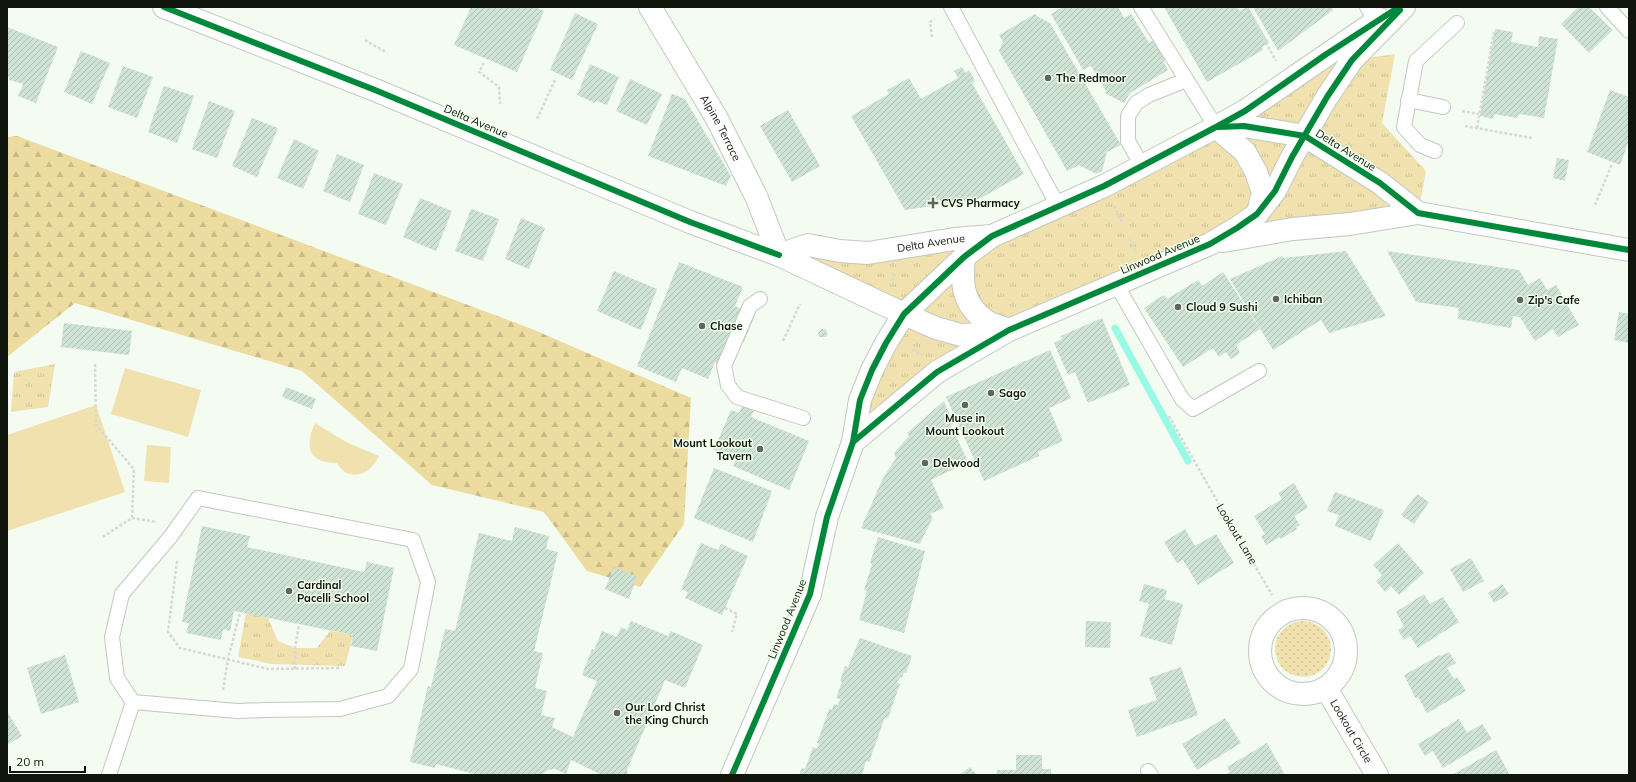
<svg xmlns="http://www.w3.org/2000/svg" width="1636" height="782" font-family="Mulish,sans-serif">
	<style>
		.grass { fill: url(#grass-dots) }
		.forest { fill: url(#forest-firs) }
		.park { fill: url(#park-tufts) }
		.pitch { fill: #f0e1ae }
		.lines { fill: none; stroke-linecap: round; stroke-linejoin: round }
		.stream { stroke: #98fae5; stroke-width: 7 }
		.building { fill: url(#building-hatch) }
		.lane-casing { stroke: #c2c9c0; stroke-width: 16 }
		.street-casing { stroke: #c2c9c0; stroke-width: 24 }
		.secondary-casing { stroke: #c2c9c0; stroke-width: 24 }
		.path { stroke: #d7d9d6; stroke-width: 2.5; stroke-dasharray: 3 2; stroke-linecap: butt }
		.lane { stroke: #fdfefd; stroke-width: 14 }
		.street { stroke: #fdfefd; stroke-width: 22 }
		.secondary { stroke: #fdfefd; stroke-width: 22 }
		.cycleway-casing { stroke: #f3ffed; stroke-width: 8 }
		.cycleway { stroke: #00873e; stroke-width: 6 }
		.poi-dot { fill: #60665c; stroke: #f3ffed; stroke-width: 1.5 }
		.labels { text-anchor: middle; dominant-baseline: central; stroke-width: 3; stroke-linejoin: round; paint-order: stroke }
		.poi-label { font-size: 11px; font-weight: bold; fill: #10160c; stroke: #f3ffed; text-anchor: start }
		.street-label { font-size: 11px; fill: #10160c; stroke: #f3ffed }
	</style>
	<defs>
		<pattern id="grass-dots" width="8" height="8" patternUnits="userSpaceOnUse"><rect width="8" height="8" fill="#f0e1ae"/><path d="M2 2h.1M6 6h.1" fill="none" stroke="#cdc094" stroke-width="1.8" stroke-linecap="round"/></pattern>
		<pattern id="forest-firs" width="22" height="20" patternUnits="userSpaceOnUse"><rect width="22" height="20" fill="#ecdca0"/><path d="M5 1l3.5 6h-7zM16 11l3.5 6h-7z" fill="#c9bc89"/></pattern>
		<pattern id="park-tufts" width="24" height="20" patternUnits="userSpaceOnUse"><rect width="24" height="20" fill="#f0e1ae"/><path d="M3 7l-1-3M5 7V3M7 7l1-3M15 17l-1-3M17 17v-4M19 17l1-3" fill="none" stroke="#cdc094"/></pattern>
		<pattern id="building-hatch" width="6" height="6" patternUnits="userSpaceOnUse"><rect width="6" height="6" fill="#cee3d4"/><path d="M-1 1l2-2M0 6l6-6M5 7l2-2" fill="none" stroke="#b0c2b5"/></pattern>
	</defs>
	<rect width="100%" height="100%" fill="#f4fbf1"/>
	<circle class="grass" cx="1303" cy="649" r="28"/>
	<polygon class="forest" points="17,136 532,329 691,398 684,524 640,587 587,571 544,512 432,485 302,371 75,303 7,357 7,137"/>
	<g class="park">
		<polygon points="1395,54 1382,123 1426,171 1418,213 1210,244 1009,330 853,442 904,314 779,255 954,239 1104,186 1325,55 1353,60"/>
		<polygon points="55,364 48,407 11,412 14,372"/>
		<polygon points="246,613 268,618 278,641 295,648 317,648 330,631 353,635 345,666 272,664 238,657"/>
	</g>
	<g class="pitch">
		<polygon points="125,368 201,390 188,437 111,414"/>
		<polygon points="96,405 125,492 7,531 7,435"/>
		<path d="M315,423l31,19 33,14c-8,18 -30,28 -42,7 -28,0 -33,-16 -22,-40z"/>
		<polygon points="147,445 171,447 169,483 144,481"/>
	</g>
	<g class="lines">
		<polyline class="stream" points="1115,328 1188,461"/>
	</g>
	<g class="building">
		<polygon points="471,7 535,7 544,11 517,72 454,45"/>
		<polygon points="1063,7 1118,7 1124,18 1131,14 1149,43 1162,36 1173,56 1163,61 1168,70 1130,93 1124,103 1105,93 1106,91 1091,66 1083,70 1051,14"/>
		<polygon points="1164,7 1237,7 1239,11 1248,7 1269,43 1262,47 1263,50 1207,82"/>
		<polygon points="1253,7 1332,7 1333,10 1278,51"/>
		<polygon points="1578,7 1589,7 1613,30 1589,53 1561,24"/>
		<polygon points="575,13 598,24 572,80 550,70"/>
		<polygon points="1035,14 1038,17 1050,23 1121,145 1107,152 1102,171 1096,174 1079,165 1067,171 999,51 1003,41 999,35"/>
		<polygon points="7,27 58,47 36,103 18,96 23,84 10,80 7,73"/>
		<polygon points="1495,29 1513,32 1511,42 1538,47 1539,36 1558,39 1544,118 1519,114 1517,118 1494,114 1493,119 1480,116"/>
		<polygon points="81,51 110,63 92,104 64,92"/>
		<polygon points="590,64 619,77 607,105 597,101 595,103 577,95"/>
		<polygon points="123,66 153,77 137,118 108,107"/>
		<polygon points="962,67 965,73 969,70 975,81 972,83 1024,174 979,199 905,210 851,116 889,94 887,90 909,78 921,99 958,78 954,71"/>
		<polygon points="630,79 662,94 647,125 616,111"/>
		<polygon points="164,86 194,96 177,143 148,132"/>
		<polygon points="1610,90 1629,97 1629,140 1620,165 1587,152"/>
		<polygon points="672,94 685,99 731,176 726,186 648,156"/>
		<polygon points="209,101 235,111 217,158 192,149"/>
		<polygon points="788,110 820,166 792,182 760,126"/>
		<polygon points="252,118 278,128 257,177 232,166"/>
		<polygon points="294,139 319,151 303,189 277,178"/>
		<polygon points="337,154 364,165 350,202 323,191"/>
		<polygon points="1557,158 1569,160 1565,181 1553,178"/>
		<polygon points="374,173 403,184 386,225 358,214"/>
		<polygon points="420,198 452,211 436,251 403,237"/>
		<polygon points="471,209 499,219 483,261 455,251"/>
		<polygon points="521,218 545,228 529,269 505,259"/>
		<polygon points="1346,251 1386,316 1329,333 1321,320 1273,350 1230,279 1282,256 1284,258"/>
		<polygon points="1387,251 1519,270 1528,285 1540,278 1547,290 1556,285 1579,325 1558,337 1553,329 1535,341 1520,317 1513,316 1511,328 1458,319 1459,308 1416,302"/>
		<polygon points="679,262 743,287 735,306 755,315 744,342 730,337 719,364 715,362 708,379 682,368 676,382 637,366"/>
		<polygon points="614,271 657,289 641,330 597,311"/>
		<polygon points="1223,272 1260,329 1236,345 1240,353 1231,359 1226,352 1219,357 1213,348 1183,367 1144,308 1164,295 1167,299 1198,280 1202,286"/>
		<polygon points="1619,312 1629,314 1629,343 1614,340"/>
		<polygon points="1102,318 1130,385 1088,403 1075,372 1068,375 1054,343 1062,339 1061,336"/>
		<polygon points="64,323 132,331 129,355 61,347"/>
		<polygon points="821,329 825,329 828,334 826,337 819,337 818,333"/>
		<polygon points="1050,350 1071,398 1049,408 1063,441 1038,452 1039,456 984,481 946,397"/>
		<polygon points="286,387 316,399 312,409 282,397"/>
		<polygon points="944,401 954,424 951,425 968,462 931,480 944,508 930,514 933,517 920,544 861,528 883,478 896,458 894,453 909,436 907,433"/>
		<polygon points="742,406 754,411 751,417 809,441 789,490 733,466 736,459 714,450 731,410 739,413"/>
		<polygon points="714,468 772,491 753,542 694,518"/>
		<polygon points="1294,483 1308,508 1294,516 1300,525 1296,527 1297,529 1281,539 1280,537 1266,545 1261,536 1265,534 1254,516 1282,499 1278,493"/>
		<polygon points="1335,492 1384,510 1371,541 1335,526 1339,515 1327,511"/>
		<polygon points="1417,494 1429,502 1414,524 1401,515"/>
		<polygon points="202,526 250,536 247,547 364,572 367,562 394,568 377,651 351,646 353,635 234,611 230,631 223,629 221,640 186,633 189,623 182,622"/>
		<polygon points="515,527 549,536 546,549 558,552 534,651 543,653 535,688 547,691 541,715 555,718 552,727 573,737 597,681 582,675 592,649 594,650 602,631 617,637 621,627 627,630 631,621 668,636 671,631 703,645 685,688 665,680 627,770 628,775 602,775 571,760 566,774 555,769 548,770 541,775 478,775 436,764 435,768 410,762 428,686 431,687 445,629 455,631 479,533 512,541"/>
		<polygon points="1185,529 1195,546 1216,534 1234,563 1198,585 1183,560 1177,563 1164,542"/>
		<polygon points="878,537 925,551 904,633 859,620 867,591 864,590 872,564 870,563"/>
		<polygon points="701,543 718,550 721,544 748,556 722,615 685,598 688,592 681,589"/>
		<polygon points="1398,543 1424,573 1399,595 1391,586 1385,592 1376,581 1382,575 1373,565"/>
		<polygon points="1471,558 1484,581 1463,592 1450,569"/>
		<polygon points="614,567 637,576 629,599 605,589"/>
		<polygon points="1144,584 1167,590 1164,599 1183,604 1172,645 1140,636 1149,604 1139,601"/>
		<polygon points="1502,584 1509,594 1494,603 1488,593"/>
		<polygon points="1424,594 1430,604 1443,597 1459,622 1418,648 1410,636 1404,640 1398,630 1404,626 1396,612"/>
		<polygon points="1086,621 1111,622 1110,648 1085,647"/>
		<polygon points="860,638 912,656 906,673 904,672 902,678 900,677 897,683 900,684 888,718 885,717 869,762 866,761 862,775 799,775 802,768 805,769 813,747 817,749 819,744 817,743 829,709 832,710 834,704 838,705 840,699 836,698 842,682 840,681 845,666 848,667"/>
		<polygon points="1449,652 1456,663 1447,668 1454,679 1457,677 1466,691 1427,713 1418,697 1416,699 1404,675 1440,655 1441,656"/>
		<polygon points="65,655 79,702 41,714 27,668"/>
		<polygon points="1181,667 1198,715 1137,737 1128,710 1157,700 1149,678"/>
		<polygon points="7,711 22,736 7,745"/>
		<polygon points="1225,718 1241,743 1197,770 1182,744"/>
		<polygon points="1459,719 1467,733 1482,724 1492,739 1443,768 1433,751 1425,756 1418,744"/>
		<polygon points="1267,743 1285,775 1224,775 1230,772 1227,767"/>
		<polygon points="1496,750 1510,775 1452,775"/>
		<polygon points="1016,755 1042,755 1042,769 1051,769 1051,775 997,775 997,770 1016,770"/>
		<polygon points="970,767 977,775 959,775"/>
	</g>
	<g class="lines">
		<g class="lane-casing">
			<g id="lane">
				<polyline points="951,7 1058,206"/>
				<polyline points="1141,7 1216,127"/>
				<polyline points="1367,7 1376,21"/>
				<polyline points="1607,7 1629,31"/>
				<polyline points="1408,100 1443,107"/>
				<polyline points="1435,151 1420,145 1404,127 1416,61 1457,23"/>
				<polyline points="1142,166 1128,141 1128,116 1136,103 1149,95 1186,80"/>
				<polyline points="1116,284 1182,399 1193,409 1259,371"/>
				<polyline points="760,299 750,306 724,366 728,385 737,397 803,418"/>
				<polygon points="198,498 413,540 428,582 411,669 388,696 340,709 267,710 237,711 133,702 117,678 112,637 122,594 171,536"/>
				<polyline points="1148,771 1151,775"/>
				<polyline points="109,775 133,702"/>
			</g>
		</g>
		<g class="street-casing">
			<g id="street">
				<path id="s1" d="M650,7l66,110 40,79 23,59"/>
				<circle cx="1303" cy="651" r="43"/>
				<path id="s2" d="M1326,688l51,87"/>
			</g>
		</g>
		<g class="secondary-casing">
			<g id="secondary">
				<polyline points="164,7 375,90 690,222 779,255 904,314 936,328 961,335 984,334 1009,330"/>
				<polyline points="1216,127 1245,152 1256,172 1263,192 1258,213"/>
				<polyline points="1218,127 1244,126 1305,136 1380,183 1418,213"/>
				<polyline points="1223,241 1293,229 1350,224 1418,213 1629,250"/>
				<path id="s3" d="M779,255l29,-10 32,6 28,2 86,-14 38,-3 112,-50 112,-59 29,-16 134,-92"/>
				<path d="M964,257c-3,25 -2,47 22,64 6,4 16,6 23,9"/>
				<polyline points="853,442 937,372 1009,330 1210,244 1237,228 1257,214 1275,191 1292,157 1327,97 1352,60 1404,7"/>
				<polyline points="732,775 810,594 827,517 853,442 860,400 872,370 886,343 904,314 964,257 992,236"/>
			</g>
		</g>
		<g class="path">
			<polyline points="1247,7 1276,61"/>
			<polyline points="932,37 930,22 935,19"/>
			<polyline points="365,40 387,53"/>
			<polyline points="484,63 479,72 499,87 500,104"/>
			<polyline points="1462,111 1479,114"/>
			<polyline points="537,119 556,78"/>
			<polyline points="1465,126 1532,138"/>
			<polyline points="1477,128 1494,32"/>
			<polyline points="1595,205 1612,164"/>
			<polyline points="1114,206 1122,222"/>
			<polyline points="1130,239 1135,251"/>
			<polyline points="892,281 895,272"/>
			<polyline points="783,341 800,304"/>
			<polyline points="912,350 922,355"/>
			<polyline points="95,364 96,425 134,469 132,518 101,538"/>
			<polyline points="1169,416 1201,473 1272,595"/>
			<polyline points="132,518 157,522"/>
			<polyline points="177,561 168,632 180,648 268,669 339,668"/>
			<polyline points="725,608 737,614 732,632"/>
			<polyline points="295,669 295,648 299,625"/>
			<polyline points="223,690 228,659 240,612"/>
		</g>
		<use href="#lane" class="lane"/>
		<use href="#street" class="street"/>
		<use href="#secondary" class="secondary"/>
		<g class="cycleway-casing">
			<g id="cycleway">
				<polyline points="164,7 375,90 690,222 779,255"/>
				<polyline points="1218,127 1244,126 1305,136 1380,183 1418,213 1629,250"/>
				<polyline points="853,442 937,372 1009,330 1210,244 1237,228 1257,214 1275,191 1292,157 1327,97 1352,60 1400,10"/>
				<polyline points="732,775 810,594 827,517 853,442 860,400 872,370 886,343 904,314 964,257 992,236 1104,186 1216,127 1245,111 1325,55 1399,7"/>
			</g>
		</g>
		<use href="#cycleway" class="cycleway"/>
	</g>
	<g class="poi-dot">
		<circle cx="1048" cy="78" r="4"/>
		<path d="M931 197h4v4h4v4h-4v4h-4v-4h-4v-4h4z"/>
		<circle cx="1276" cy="299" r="4"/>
		<circle cx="1520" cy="300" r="4"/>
		<circle cx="1178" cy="307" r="4"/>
		<circle cx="702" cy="326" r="4"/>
		<circle cx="991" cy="393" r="4"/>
		<circle cx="965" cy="405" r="4"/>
		<circle cx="760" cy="449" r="4"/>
		<circle cx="925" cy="463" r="4"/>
		<circle cx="289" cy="591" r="4"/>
		<circle cx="617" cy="713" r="4"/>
	</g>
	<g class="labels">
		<g class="poi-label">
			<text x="1056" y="78">The Redmoor</text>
			<text x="941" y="203">CVS Pharmacy</text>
			<text x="1284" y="299">Ichiban</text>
			<text x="1528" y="300">Zip's Cafe</text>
			<text x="1186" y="307">Cloud 9 Sushi</text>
			<text x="710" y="326">Chase</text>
			<text x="999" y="393">Sago</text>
			<text x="965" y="418" text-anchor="middle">Muse in<tspan x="965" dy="13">Mount Lookout</tspan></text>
			<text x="752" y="443" text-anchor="end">Mount Lookout<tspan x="752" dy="13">Tavern</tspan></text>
			<text x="933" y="463">Delwood</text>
			<text x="297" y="585">Cardinal<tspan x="297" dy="13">Pacelli School</tspan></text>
			<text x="625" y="707">Our Lord Christ<tspan x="625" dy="13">the King Church</tspan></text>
		</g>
		<g class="street-label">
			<text transform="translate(476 121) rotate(23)">Delta Avenue</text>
			<text stroke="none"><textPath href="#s1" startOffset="140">Alpine Terrace</textPath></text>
			<text transform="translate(1346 150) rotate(32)">Delta Avenue</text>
			<text stroke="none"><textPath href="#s3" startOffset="155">Delta Avenue</textPath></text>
			<text transform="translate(1160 254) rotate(-23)">Linwood Avenue</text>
			<text transform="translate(1237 534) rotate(59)">Lookout Lane</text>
			<text transform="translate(787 619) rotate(-68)">Linwood Avenue</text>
			<text stroke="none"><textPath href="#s2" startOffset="50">Lookout Circle</textPath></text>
		</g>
	</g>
	<rect width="1636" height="782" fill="none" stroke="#10160c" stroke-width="16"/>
	<path d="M10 766v6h75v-6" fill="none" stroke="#10160c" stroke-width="2"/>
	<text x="16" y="766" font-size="12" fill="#10160c" stroke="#f3ffed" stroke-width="3" paint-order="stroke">20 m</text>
</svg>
